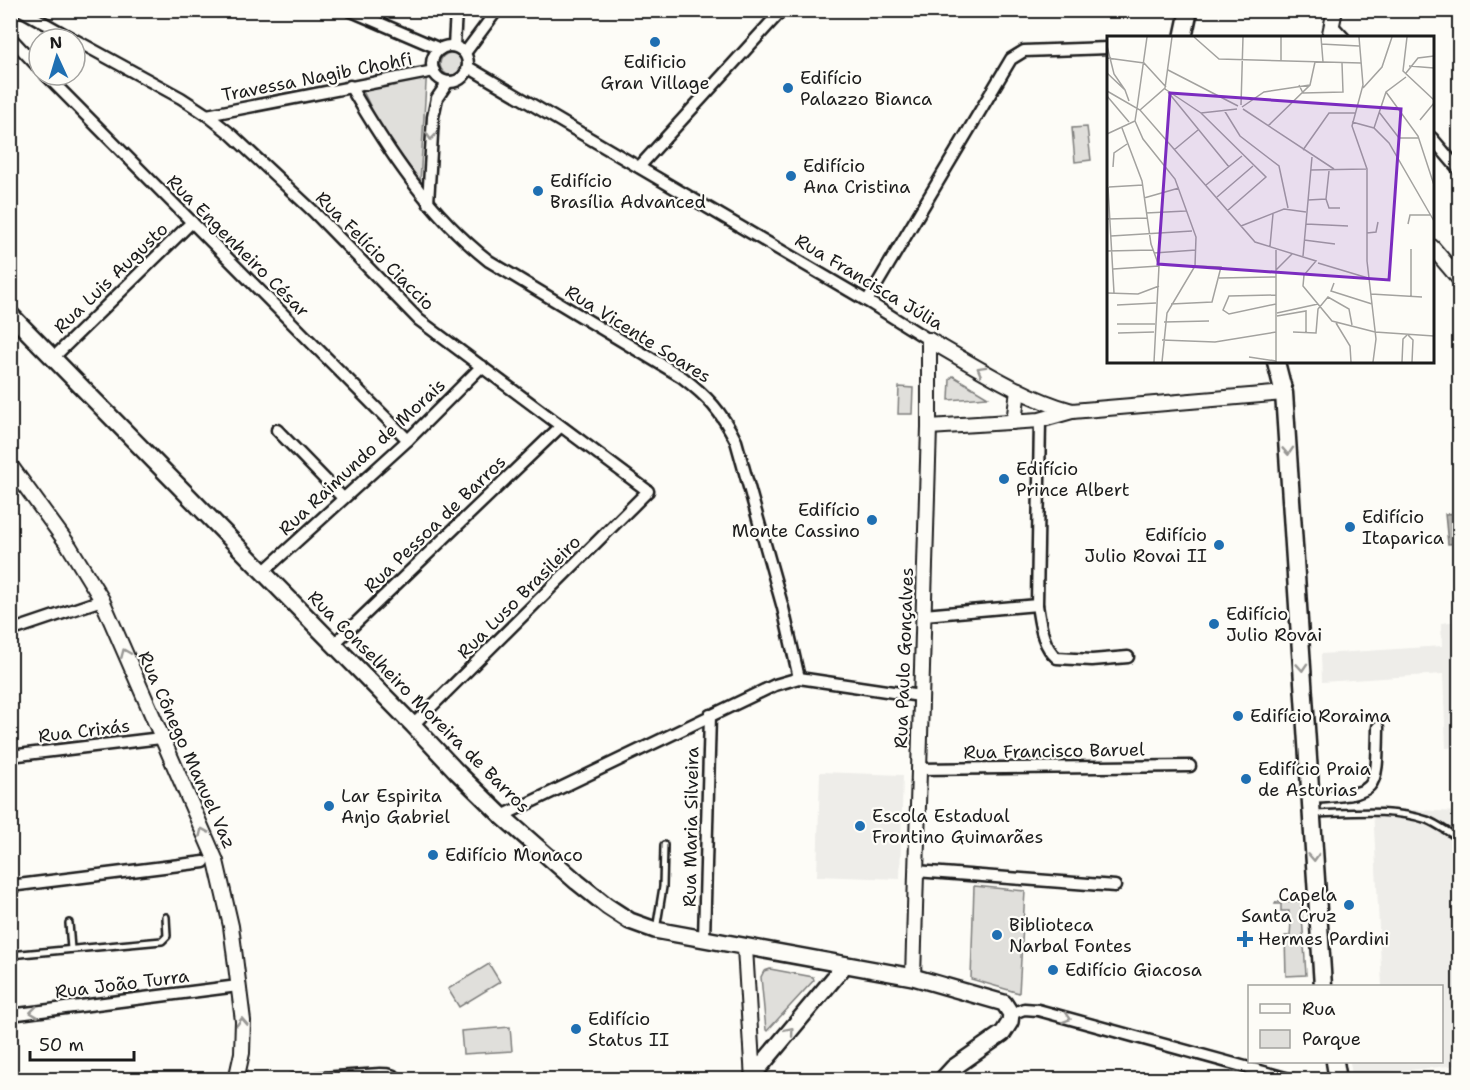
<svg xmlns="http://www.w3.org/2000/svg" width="1470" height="1090" font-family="'Shantell Sans',sans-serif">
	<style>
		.built { fill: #eeede9 }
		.green { fill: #e0dfdb; stroke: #7e7e7c; stroke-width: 1.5 }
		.water { fill: #b7b6b2; stroke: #797876; stroke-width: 1.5 }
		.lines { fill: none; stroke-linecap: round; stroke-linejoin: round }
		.service-casing { stroke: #1c1c1c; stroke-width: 10 }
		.minor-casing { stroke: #1c1c1c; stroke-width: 15 }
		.tertiary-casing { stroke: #1c1c1c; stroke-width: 18 }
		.secondary-casing { stroke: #1c1c1c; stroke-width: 20 }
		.primary-casing { stroke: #1c1c1c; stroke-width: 21 }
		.service { stroke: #fdfcf7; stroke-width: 5 }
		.minor { stroke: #fdfcf7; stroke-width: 10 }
		.tertiary { stroke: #fdfcf7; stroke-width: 14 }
		.secondary { stroke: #fdfcf7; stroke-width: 15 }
		.primary { stroke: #fdfcf7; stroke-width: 16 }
		.oneway { stroke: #989794 }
		.poi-dot { fill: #1f6fb2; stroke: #fdfcf7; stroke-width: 2 }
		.labels { text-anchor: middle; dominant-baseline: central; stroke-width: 4.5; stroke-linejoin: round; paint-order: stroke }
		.poi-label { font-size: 18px; fill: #1c1c1c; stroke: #fdfcf7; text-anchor: start }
		.street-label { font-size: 18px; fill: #1c1c1c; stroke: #fdfcf7 }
		.inset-road { fill: none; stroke: #a3a29f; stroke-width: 1.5 }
		.view { fill: #7b2cbf; fill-opacity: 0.15; stroke: #7b2cbf; stroke-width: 3 }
		.inset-edge { fill: none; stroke: #1c1c1c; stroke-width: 3 }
	</style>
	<rect width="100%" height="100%" fill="#fdfcf7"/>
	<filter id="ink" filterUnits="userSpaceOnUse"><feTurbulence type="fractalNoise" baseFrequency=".0167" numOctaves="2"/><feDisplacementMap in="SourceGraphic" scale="12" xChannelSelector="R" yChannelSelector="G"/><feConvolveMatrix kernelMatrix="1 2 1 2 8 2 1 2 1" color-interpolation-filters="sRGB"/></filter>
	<g filter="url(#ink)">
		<g class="built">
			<polygon points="1459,621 1459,747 1446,748 1443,674 1322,682 1321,654 1442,646 1441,623"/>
			<polygon points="820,772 903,775 900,879 817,876"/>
			<polygon points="1373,808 1459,812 1459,1065 1352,1076 1350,1062 1442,1062 1442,986 1382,986"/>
		</g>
		<g class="green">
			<circle cx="451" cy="64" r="11"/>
			<polygon points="427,67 420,182 378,122 360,85"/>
			<polygon points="1087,127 1091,160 1075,162 1072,128"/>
			<polygon points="953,376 988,397 949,400 950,379"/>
			<polygon points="899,387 913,388 912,414 898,414"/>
			<polygon points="974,886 1025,891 1019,993 971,979"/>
			<polygon points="1301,901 1306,975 1286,976 1285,936 1290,936 1291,921 1288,921 1289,911 1281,911 1281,904 1275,904 1276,902"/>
			<polygon points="489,964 500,982 459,1007 448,989"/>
			<polygon points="770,969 813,977 814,980 767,1031 766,1030 761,977 764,971"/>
			<polygon points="510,1027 512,1051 463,1054 461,1031"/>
		</g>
		<polygon class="water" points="1459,513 1459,543 1448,544 1445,514"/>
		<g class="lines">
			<g class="service-casing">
				<g id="service">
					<path d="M1313,814c37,-1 79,-6 114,6 10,4 19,11 28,16"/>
					<polyline points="69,923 71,949"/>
					<polyline points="656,930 663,887 664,845"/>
					<polyline points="10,955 162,941 167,936 166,917"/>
				</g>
			</g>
			<g class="minor-casing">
				<g id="minor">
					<polyline points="21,10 73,39"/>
					<polyline points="349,10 440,49"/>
					<polyline points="1332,25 1344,38"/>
					<polyline points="10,37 39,68"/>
					<polyline points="75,40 181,98 207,115 232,135 313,211 419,320 648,491 413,725"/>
					<polyline points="454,46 456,10"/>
					<circle cx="450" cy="64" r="18"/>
					<polyline points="465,53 497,10"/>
					<polyline points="468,67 867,301 929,340"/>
					<polyline points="46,75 408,440"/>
					<path d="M350,86c38,65 79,128 139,175l193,116c26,20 39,34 54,64l47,167 16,70"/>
					<polyline points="207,115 434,71"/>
					<polyline points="1432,138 1460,171"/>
					<polyline points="639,167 782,10"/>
					<polyline points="428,203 433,117 437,98 448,82"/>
					<polyline points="867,301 1011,59 1024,51 1108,48"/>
					<polyline points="53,358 192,222"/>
					<polyline points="277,430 343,498"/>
					<polyline points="263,572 408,440 482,366"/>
					<path d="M1037,605c3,18 5,41 20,53l35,2 36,-3"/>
					<polyline points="924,615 1037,605 1040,420"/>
					<polyline points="10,631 102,600"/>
					<polyline points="334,644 560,427"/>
					<polyline points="10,756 161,738"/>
					<polyline points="919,769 1190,766"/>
					<path d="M1311,798c67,-5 66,-3 67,-71"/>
					<polyline points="502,816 775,685 799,678 920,696"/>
					<polyline points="916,871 1115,886"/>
					<polyline points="10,886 204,862"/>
					<polyline points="704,939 710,715"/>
					<polyline points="1011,1014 1024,1009 1038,1010 1293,1080"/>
					<polyline points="10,1015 238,986"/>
					<path d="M292,1080l88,-6c7,0 14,0 18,6"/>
				</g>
			</g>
			<g class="tertiary-casing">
				<g id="tertiary">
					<polyline points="1329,38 1335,10"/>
					<polyline points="1432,247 1460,280"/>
					<path d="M929,340c46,26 92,57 143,71l212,-18"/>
					<polyline points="1012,422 1015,414 1018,390"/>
					<polyline points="929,427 1040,420 1072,411"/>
					<polyline points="10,465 69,546 102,600 216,861 231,926 243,1021 242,1053 236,1080"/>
					<polyline points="745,948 753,1080"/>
					<polyline points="913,977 929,427 929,340"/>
				</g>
			</g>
			<g class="secondary-casing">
				<g id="secondary">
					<polyline points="10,314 413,725 457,772 502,816 577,882 607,906 630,921 655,930 913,977 1004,1003 1011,1014 1010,1022 1003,1033 953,1068 942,1080"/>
					<polyline points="753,1075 845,965"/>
				</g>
			</g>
			<g class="primary-casing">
				<g id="primary">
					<polyline points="1183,38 1189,10"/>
					<polyline points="1276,362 1284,393 1323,986"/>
					<polyline points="1335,1062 1338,1080"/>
				</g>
			</g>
			<use href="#service" class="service"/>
			<use href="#minor" class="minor"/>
			<use href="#tertiary" class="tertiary"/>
			<use href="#secondary" class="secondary"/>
			<use href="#primary" class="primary"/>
		</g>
		<defs><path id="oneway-chevron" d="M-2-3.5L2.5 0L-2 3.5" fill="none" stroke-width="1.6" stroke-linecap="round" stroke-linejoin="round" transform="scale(1.5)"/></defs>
		<g class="oneway">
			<use href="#oneway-chevron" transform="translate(431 136) rotate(95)"/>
			<use href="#oneway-chevron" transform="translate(981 370) rotate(-151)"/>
			<use href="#oneway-chevron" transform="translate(1288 451) rotate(86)"/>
			<use href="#oneway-chevron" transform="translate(125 653) rotate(-113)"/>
			<use href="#oneway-chevron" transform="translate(1302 667) rotate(86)"/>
			<use href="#oneway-chevron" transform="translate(203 832) rotate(-114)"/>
			<use href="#oneway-chevron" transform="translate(1314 857) rotate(87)"/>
			<use href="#oneway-chevron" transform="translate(34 1012) rotate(173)"/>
			<use href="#oneway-chevron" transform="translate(1067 1018) rotate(17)"/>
			<use href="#oneway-chevron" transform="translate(242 1022) rotate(-93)"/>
			<use href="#oneway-chevron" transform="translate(790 1031) rotate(-50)"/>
		</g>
	</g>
	<g class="poi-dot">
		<circle cx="655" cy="42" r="6"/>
		<circle cx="788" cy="88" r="6"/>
		<circle cx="791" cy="176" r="6"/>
		<circle cx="538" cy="191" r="6"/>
		<circle cx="1004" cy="479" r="6"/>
		<circle cx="872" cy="520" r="6"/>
		<circle cx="1350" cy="527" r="6"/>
		<circle cx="1219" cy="545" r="6"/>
		<circle cx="1214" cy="624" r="6"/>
		<circle cx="1238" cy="716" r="6"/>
		<circle cx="1246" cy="779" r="6"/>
		<circle cx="329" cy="806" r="6"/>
		<circle cx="860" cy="826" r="6"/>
		<circle cx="433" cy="855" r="6"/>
		<circle cx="1349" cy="905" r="6"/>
		<circle cx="997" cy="935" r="6"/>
		<path d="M1242 930h6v6h6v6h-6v6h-6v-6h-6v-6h6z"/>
		<circle cx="1053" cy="970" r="6"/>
		<circle cx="576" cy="1029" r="6"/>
	</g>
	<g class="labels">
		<g class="poi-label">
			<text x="655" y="62" text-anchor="middle">Edificio<tspan x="655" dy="21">Gran Village</tspan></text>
			<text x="800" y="78">Edifício<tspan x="800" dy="21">Palazzo Bianca</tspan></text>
			<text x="803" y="166">Edifício<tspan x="803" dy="21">Ana Cristina</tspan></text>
			<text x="550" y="181">Edifício<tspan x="550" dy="21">Brasília Advanced</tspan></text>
			<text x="1016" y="469">Edifício<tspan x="1016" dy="21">Prince Albert</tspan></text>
			<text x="860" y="510" text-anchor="end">Edifício<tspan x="860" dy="21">Monte Cassino</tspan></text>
			<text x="1362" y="517">Edifício<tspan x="1362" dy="21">Itaparica</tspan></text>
			<text x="1207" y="535" text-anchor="end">Edifício<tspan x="1207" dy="21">Julio Rovai II</tspan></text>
			<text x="1226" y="614">Edifício<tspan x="1226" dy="21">Julio Rovai</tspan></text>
			<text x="1250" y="716">Edifício Roraima</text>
			<text x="1258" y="769">Edifício Praia<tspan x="1258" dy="21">de Asturias</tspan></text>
			<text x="341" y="796">Lar Espirita<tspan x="341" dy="21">Anjo Gabriel</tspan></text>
			<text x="872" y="816">Escola Estadual<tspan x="872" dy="21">Frontino Guimarães</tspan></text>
			<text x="445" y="855">Edifício Monaco</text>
			<text x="1337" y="895" text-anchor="end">Capela<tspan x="1337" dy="21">Santa Cruz</tspan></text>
			<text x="1009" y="925">Biblioteca<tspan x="1009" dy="21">Narbal Fontes</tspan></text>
			<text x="1258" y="939">Hermes Pardini</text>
			<text x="1065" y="970">Edifício Giacosa</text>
			<text x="588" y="1019">Edifício<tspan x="588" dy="21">Status II</tspan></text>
		</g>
		<g class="street-label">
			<text transform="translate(317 77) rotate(-11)">Travessa Nagib Chohfi</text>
			<text transform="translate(238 246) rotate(45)">Rua Engenheiro César</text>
			<text transform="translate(375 251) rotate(45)">Rua Felício Ciaccio</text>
			<text transform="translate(111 278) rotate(-44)">Rua Luis Augusto</text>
			<text transform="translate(869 282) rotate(31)">Rua Francisca Júlia</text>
			<text transform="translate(638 334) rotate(32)">Rua Vicente Soares</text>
			<text transform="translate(362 457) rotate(-43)">Rua Raimundo de Morais</text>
			<text transform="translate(435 524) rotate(-44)">Rua Pessoa de Barros</text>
			<text transform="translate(519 597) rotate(-45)">Rua Luso Brasileiro</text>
			<text transform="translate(904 658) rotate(-88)">Rua Paulo Gonçalves</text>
			<text transform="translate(419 702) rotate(45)">Rua Conselheiro Moreira de Barros</text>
			<text transform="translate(84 731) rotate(-7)">Rua Crixás</text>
			<text transform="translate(187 750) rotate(66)">Rua Cônego Manuel Vaz</text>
			<text transform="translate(1054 751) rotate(-1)">Rua Francisco Baruel</text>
			<text transform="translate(691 827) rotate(-89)">Rua Maria Silveira</text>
			<text transform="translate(122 984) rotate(-7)">Rua João Turra</text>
		</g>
	</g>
	<g transform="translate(1107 36)">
		<rect width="327" height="327" fill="#fdfcf7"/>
		<path class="inset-road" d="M87,1l25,22 142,4M214,1l2,25M252,1l4,48 -11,41 15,43v92l9,78 -3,23M300,1l-4,34 31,29M214,8l38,2M0,10l7,28 11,16M0,22l37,5 22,24M174,25v-24M302,30l25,2M61,34l70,36M0,37l18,17 4,11M299,37l12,-15 16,-2M192,49l4,8 40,-1 -1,-29M256,52l19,-21 10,-30M58,53l36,24 65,64 -39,34M0,55l33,19 115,132 61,19 -12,14 -1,11 29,35 43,11 59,4M61,56l61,75M279,56l32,44 16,49M0,60l22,26M134,69l2,-68M135,71l22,-15 46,-7M30,72l10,-71M136,73l91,60M33,74l25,-22 7,-51M117,74l16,26 39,30 9,42M272,76l20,26h19M94,77l36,-4M313,84l14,-17M28,85l8,18 32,40 21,58 -1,29 -28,47 -5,49M245,86l22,6 15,15 45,78M161,90l42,-41 5,-23M15,92l20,53 9,63 8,22 -5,96M267,92l12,-36 20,-15M0,98l28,-13 2,-13M67,114l24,-20M196,114l26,-37h26M6,131l1,-14 13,-9M204,134l55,-1M99,149l36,-29M1,151l6,106M2,151l34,-2M110,161l36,-31M37,162l35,-10M219,163l3,9h11M201,164l18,-1 3,-28M39,177l40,-2M0,183l40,-1M199,188l42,2M301,188l2,-9h20M134,190l43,-17 22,3M260,197l9,-1 2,-10M4,200l81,-5M197,204l31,4M163,210l3,-32M0,215l46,-1M47,217l42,-3M196,220l9,-99M211,227l50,15M6,233l46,-3M169,234l16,-16M112,242l57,-1M227,247l-3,8 41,13M0,257l31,1 21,-8M264,258l51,3M169,259l-47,1 -6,14 6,4 47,-10M304,261v-48M64,268l41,-2 9,-35 -26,-1M10,269l39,-2M170,277l41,-9M170,280l29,-5v21M57,286l45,-1M229,287l14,23 1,16M10,288h38M186,296l23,1 2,-24 10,-12 21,12 3,16M11,297l36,-1M301,299l5,5 -1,22M55,304l53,2 61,-10M142,321l27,4M169,326v-112M295,326l1,-23 4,-4"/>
		<path class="view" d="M63,57l231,16 -12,171 -231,-16z"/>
		<rect width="327" height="327" class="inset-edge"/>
	</g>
	<rect width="1470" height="1090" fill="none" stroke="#fdfcf7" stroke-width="36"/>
	<rect x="18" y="18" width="1434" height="1054" fill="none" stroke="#1c1c1c" stroke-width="2" filter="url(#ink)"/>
	<rect x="1248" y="985" width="195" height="78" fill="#fdfcf7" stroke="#a3a29f" stroke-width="1.5"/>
	<rect x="1260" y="1004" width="30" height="9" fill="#fdfcf7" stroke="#a3a29f" stroke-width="1.5"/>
	<text x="1302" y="1015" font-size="18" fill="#1c1c1c">Rua</text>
	<rect x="1260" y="1030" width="30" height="18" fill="#e0dfdb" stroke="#a3a29f" stroke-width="1.5"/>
	<text x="1302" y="1045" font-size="18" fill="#1c1c1c">Parque</text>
	<g transform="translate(57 57) rotate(356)"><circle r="28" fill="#fdfcf7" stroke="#a3a29f" stroke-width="1.5"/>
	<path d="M0-4.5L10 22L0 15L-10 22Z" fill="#1f6fb2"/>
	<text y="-9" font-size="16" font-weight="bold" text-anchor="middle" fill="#1c1c1c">N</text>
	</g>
	<path d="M30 1051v9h104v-9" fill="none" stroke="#1c1c1c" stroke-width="3"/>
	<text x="39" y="1051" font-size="18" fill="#1c1c1c" stroke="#fdfcf7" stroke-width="4.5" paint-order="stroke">50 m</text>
</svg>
